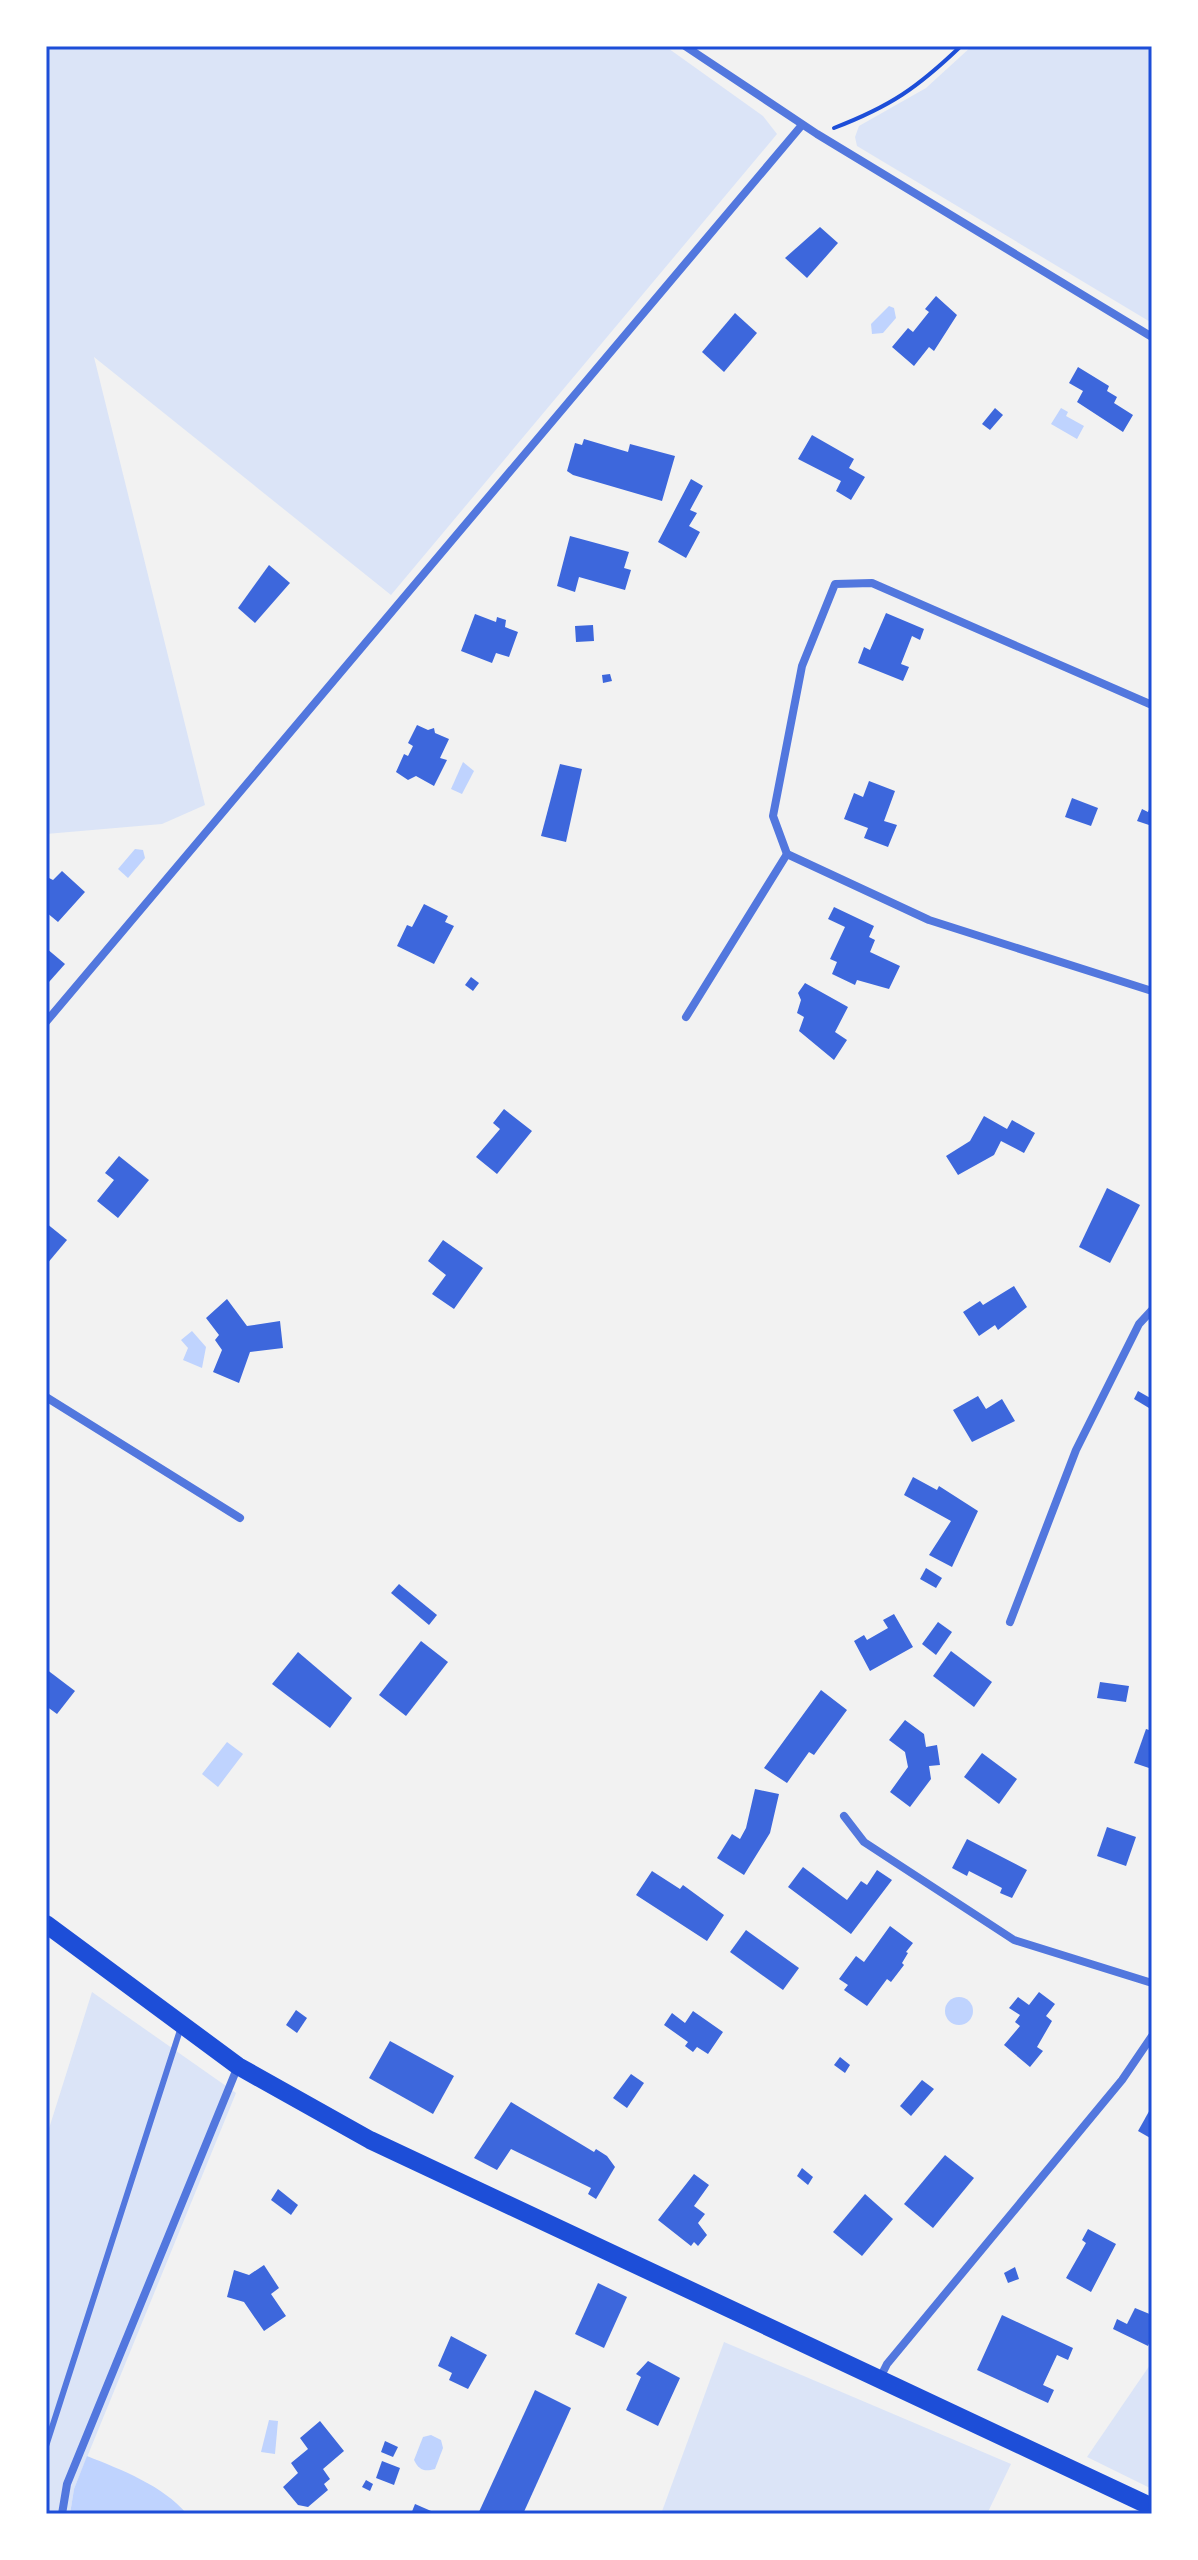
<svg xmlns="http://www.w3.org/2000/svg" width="1198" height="2560" font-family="'DejaVu Sans',sans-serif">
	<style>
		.green { fill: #dbe4f7 }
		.water { fill: #bfd3fe }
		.building { fill: #3d67dc }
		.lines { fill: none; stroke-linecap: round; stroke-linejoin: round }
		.path { stroke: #1d4ed8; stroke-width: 4 }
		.service { stroke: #5277de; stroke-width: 6 }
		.minor { stroke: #5277de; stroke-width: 8 }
		.primary { stroke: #1d4ed8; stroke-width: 18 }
		.neatline { fill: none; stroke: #1d4ed8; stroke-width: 3 }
	</style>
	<rect width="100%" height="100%" fill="#f2f2f2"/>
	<g class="green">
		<polygon points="46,46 665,46 763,116 777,134 391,595 94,357 205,805 162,824 46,834"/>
		<polygon points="972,46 1152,46 1152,323 857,146 855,137 859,126 926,88"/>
		<polygon points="92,1992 236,2093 74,2489 70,2514 46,2514 46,2138"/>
		<polygon points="724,2342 1011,2464 987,2514 661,2514"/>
		<polygon points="1152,2362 1152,2489 1087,2457"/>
	</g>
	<g class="water">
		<polygon points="889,306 894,308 896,318 883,333 872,334 871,324"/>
		<polygon points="1061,408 1068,412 1066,416 1084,426 1077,439 1051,424"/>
		<polygon points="463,762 474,771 462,794 451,789"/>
		<polygon points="135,849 143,850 145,858 128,878 118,869"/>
		<polygon points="192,1331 206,1347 202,1368 183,1360 188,1348 181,1340"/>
		<polygon points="227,1742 243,1754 218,1787 202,1774"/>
		<circle cx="959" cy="2011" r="14"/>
		<polygon points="269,2420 278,2421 275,2454 261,2452"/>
		<path d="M431,2435l10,5 2,8 -8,21c-11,3 -16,1 -21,-9l9,-23z"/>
		<path d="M87,2456c35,14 75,29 100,58h-117l4,-25z"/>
	</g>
	<g class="building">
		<polygon points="820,227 838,243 807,278 785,258"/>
		<polygon points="936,296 957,315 934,351 929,347 914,366 892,347 908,328 913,332 929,312 925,309"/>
		<polygon points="735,313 757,333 724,372 702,352"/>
		<polygon points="1078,367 1109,386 1107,391 1117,397 1114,403 1133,415 1123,432 1077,402 1083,391 1069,383"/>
		<polygon points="995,408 1003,415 990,430 982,424"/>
		<polygon points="812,435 854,459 849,468 865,477 851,500 836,491 841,481 798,459"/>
		<polygon points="584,439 628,452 630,444 675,456 662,501 573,475 567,471 575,443 582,445"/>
		<polygon points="691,479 703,486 690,510 697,513 689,526 700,532 686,558 658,542"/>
		<polygon points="570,536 629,552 624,568 631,570 625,590 579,577 575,592 557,586"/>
		<polygon points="269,565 290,583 255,623 238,608"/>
		<polygon points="886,613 924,629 920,640 912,636 901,664 909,667 903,681 858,663 864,647 870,650"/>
		<polygon points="475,614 496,622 497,617 506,620 505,627 518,632 509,657 496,653 492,663 461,651"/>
		<polygon points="593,625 594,641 576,642 575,626"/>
		<polygon points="610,674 612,681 603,683 602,675"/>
		<polygon points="417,725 428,730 434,728 435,733 449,739 440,758 447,760 434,786 416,776 408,780 396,772 404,754 408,756 413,746 408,743"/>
		<polygon points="560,764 582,769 566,842 541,836"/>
		<polygon points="869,781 895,791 884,821 897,825 888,847 864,838 868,828 844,819 854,793 863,797"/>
		<polygon points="1072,798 1098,808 1091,826 1065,817"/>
		<polygon points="1152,802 1152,826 1137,821 1142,809 1148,812"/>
		<polygon points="62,871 85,892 58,922 46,912 46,881 49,878 53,880"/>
		<polygon points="424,904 448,916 445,922 454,926 434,964 397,946 407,925 412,927"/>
		<polygon points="834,907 874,926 869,937 875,940 870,952 900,966 889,989 857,980 855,985 832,974 837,962 830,959 845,927 828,919"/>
		<polygon points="46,948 65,964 49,982 46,979"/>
		<polygon points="471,977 479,983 473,991 465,985"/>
		<polygon points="805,983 848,1007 835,1032 847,1040 834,1060 799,1031 804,1017 797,1013 801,1000 798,993"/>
		<polygon points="504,1109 532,1131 497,1174 476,1157 500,1129 493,1123"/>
		<polygon points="984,1116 1007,1129 1012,1120 1035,1133 1024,1153 1001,1141 994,1155 958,1175 946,1156 970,1141"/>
		<polygon points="119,1156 149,1180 118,1218 97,1201 114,1180 105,1173"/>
		<polygon points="1107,1188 1140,1205 1110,1263 1079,1247"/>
		<polygon points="46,1223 67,1240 46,1265"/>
		<polygon points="443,1240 483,1268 454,1309 432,1294 446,1275 428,1261"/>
		<polygon points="1014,1286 1027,1307 998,1330 995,1325 979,1336 963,1312 980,1301 983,1305"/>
		<polygon points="227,1299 247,1326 280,1321 283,1348 250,1352 239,1383 213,1372 222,1350 215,1340 219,1335 206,1318"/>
		<polygon points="1138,1391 1152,1399 1149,1408 1134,1399"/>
		<polygon points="978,1396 986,1409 1002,1399 1015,1421 972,1442 953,1410"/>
		<polygon points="913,1477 937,1490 939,1486 978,1511 952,1567 929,1555 951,1521 904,1495"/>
		<polygon points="926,1568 942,1578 936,1588 920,1579"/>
		<polygon points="399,1584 437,1615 429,1625 391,1593"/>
		<polygon points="894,1614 913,1647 870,1671 854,1641 864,1635 867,1640 888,1628 883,1620"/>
		<polygon points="938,1622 952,1632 936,1655 922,1644"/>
		<polygon points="421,1641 448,1662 406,1716 379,1695"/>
		<polygon points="951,1651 992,1682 974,1707 933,1676"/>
		<polygon points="298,1652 352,1698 330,1728 272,1684"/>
		<polygon points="46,1669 75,1691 57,1714 46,1706"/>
		<polygon points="1100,1682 1129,1686 1126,1702 1097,1698"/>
		<polygon points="821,1690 847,1710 814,1755 809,1752 787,1783 764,1768"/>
		<polygon points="905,1720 924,1734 926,1747 937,1745 940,1765 929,1766 931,1779 910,1807 890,1792 908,1767 905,1752 889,1740"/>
		<polygon points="1146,1729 1152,1731 1152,1769 1134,1763"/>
		<polygon points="982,1753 1017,1779 999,1804 964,1777"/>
		<polygon points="755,1789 779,1794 770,1833 744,1875 717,1858 732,1834 740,1839 746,1828"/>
		<polygon points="1107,1827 1136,1837 1126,1866 1097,1856"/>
		<polygon points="967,1839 1027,1870 1012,1898 1000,1893 1002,1888 969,1871 967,1876 952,1868"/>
		<polygon points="803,1867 847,1900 861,1881 867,1885 877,1870 892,1880 851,1934 788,1887"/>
		<polygon points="652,1871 680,1889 683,1885 724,1915 707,1941 636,1895"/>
		<polygon points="890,1926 913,1943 906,1952 908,1953 902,1963 904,1965 891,1982 887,1979 867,2006 844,1990 848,1985 839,1979 856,1956 864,1962"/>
		<polygon points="746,1930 799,1968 783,1990 730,1952"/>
		<polygon points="1039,1992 1055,2004 1046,2016 1052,2021 1037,2047 1043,2051 1030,2067 1004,2045 1020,2026 1015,2022 1020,2015 1009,2008 1018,1997 1029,2005"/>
		<polygon points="296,2010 307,2018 297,2033 286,2025"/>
		<polygon points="693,2011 723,2032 708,2054 697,2047 693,2052 685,2046 688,2042 664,2025 672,2013 685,2023"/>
		<polygon points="390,2041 454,2076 433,2114 369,2078"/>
		<polygon points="840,2057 850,2065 845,2073 834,2065"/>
		<polygon points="631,2074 644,2083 627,2108 613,2098"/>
		<polygon points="922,2080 934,2089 911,2116 900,2106"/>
		<polygon points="511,2102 594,2152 596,2149 607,2156 615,2167 596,2199 588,2194 591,2188 511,2149 497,2170 474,2158"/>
		<polygon points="1152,2106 1152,2139 1138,2131"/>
		<polygon points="945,2155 974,2178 933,2228 904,2204"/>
		<polygon points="802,2168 813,2177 808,2185 797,2176"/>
		<polygon points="694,2174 709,2185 694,2206 705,2214 698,2223 707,2235 698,2246 694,2242 691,2246 658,2220"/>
		<polygon points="278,2189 298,2205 291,2215 271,2200"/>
		<polygon points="865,2194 893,2219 862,2256 833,2232"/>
		<polygon points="1088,2229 1116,2244 1091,2292 1066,2278 1086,2243 1082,2240"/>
		<polygon points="264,2265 279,2288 271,2294 286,2316 264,2331 244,2302 227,2297 234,2270 249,2275"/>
		<polygon points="1015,2267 1019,2279 1008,2283 1004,2273"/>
		<polygon points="598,2283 627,2297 604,2348 575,2334"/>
		<polygon points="1135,2308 1152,2315 1152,2337 1148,2346 1113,2329 1117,2319 1127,2324"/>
		<polygon points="1002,2315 1073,2348 1068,2360 1057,2355 1043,2385 1054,2390 1048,2403 977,2370"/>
		<polygon points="451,2336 487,2355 468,2389 449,2380 452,2373 438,2366"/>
		<polygon points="648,2361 680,2378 658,2426 626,2410 641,2377 636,2374"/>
		<polygon points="535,2390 571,2408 523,2514 478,2514"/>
		<polygon points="320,2421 344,2451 323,2469 330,2479 324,2484 328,2490 308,2507 298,2505 283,2487 298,2473 291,2463 308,2449 300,2438"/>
		<polygon points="385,2441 398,2447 393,2457 381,2452"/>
		<polygon points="382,2461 400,2468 394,2485 376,2478"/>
		<polygon points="366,2480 373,2484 370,2491 362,2487"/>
		<polygon points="415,2504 438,2514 411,2514"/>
	</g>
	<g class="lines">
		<path class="path" d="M834,128c57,-22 83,-40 127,-82"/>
		<polyline class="service" points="46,2446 181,2027"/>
		<g class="minor">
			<polyline points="685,46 817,134 1152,337"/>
			<polyline points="1152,705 872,583 835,584 802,666 773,816 787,854 929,920 1152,991"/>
			<polyline points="686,1017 787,854"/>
			<polyline points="46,1022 802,125"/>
			<polyline points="46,1397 240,1518"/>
			<polyline points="1010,1622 1076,1450 1139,1324 1152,1310"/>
			<polyline points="844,1816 864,1842 1014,1940 1152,1983"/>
			<polyline points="880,2378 887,2364 1122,2080 1152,2036"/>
			<polyline points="62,2514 67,2484 238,2066"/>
		</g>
		<polyline class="primary" points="46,1924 238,2066 370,2140 1152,2507"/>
	</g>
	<rect width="1198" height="2560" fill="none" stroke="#ffffff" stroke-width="96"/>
	<rect x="48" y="48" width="1102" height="2464" class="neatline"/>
</svg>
